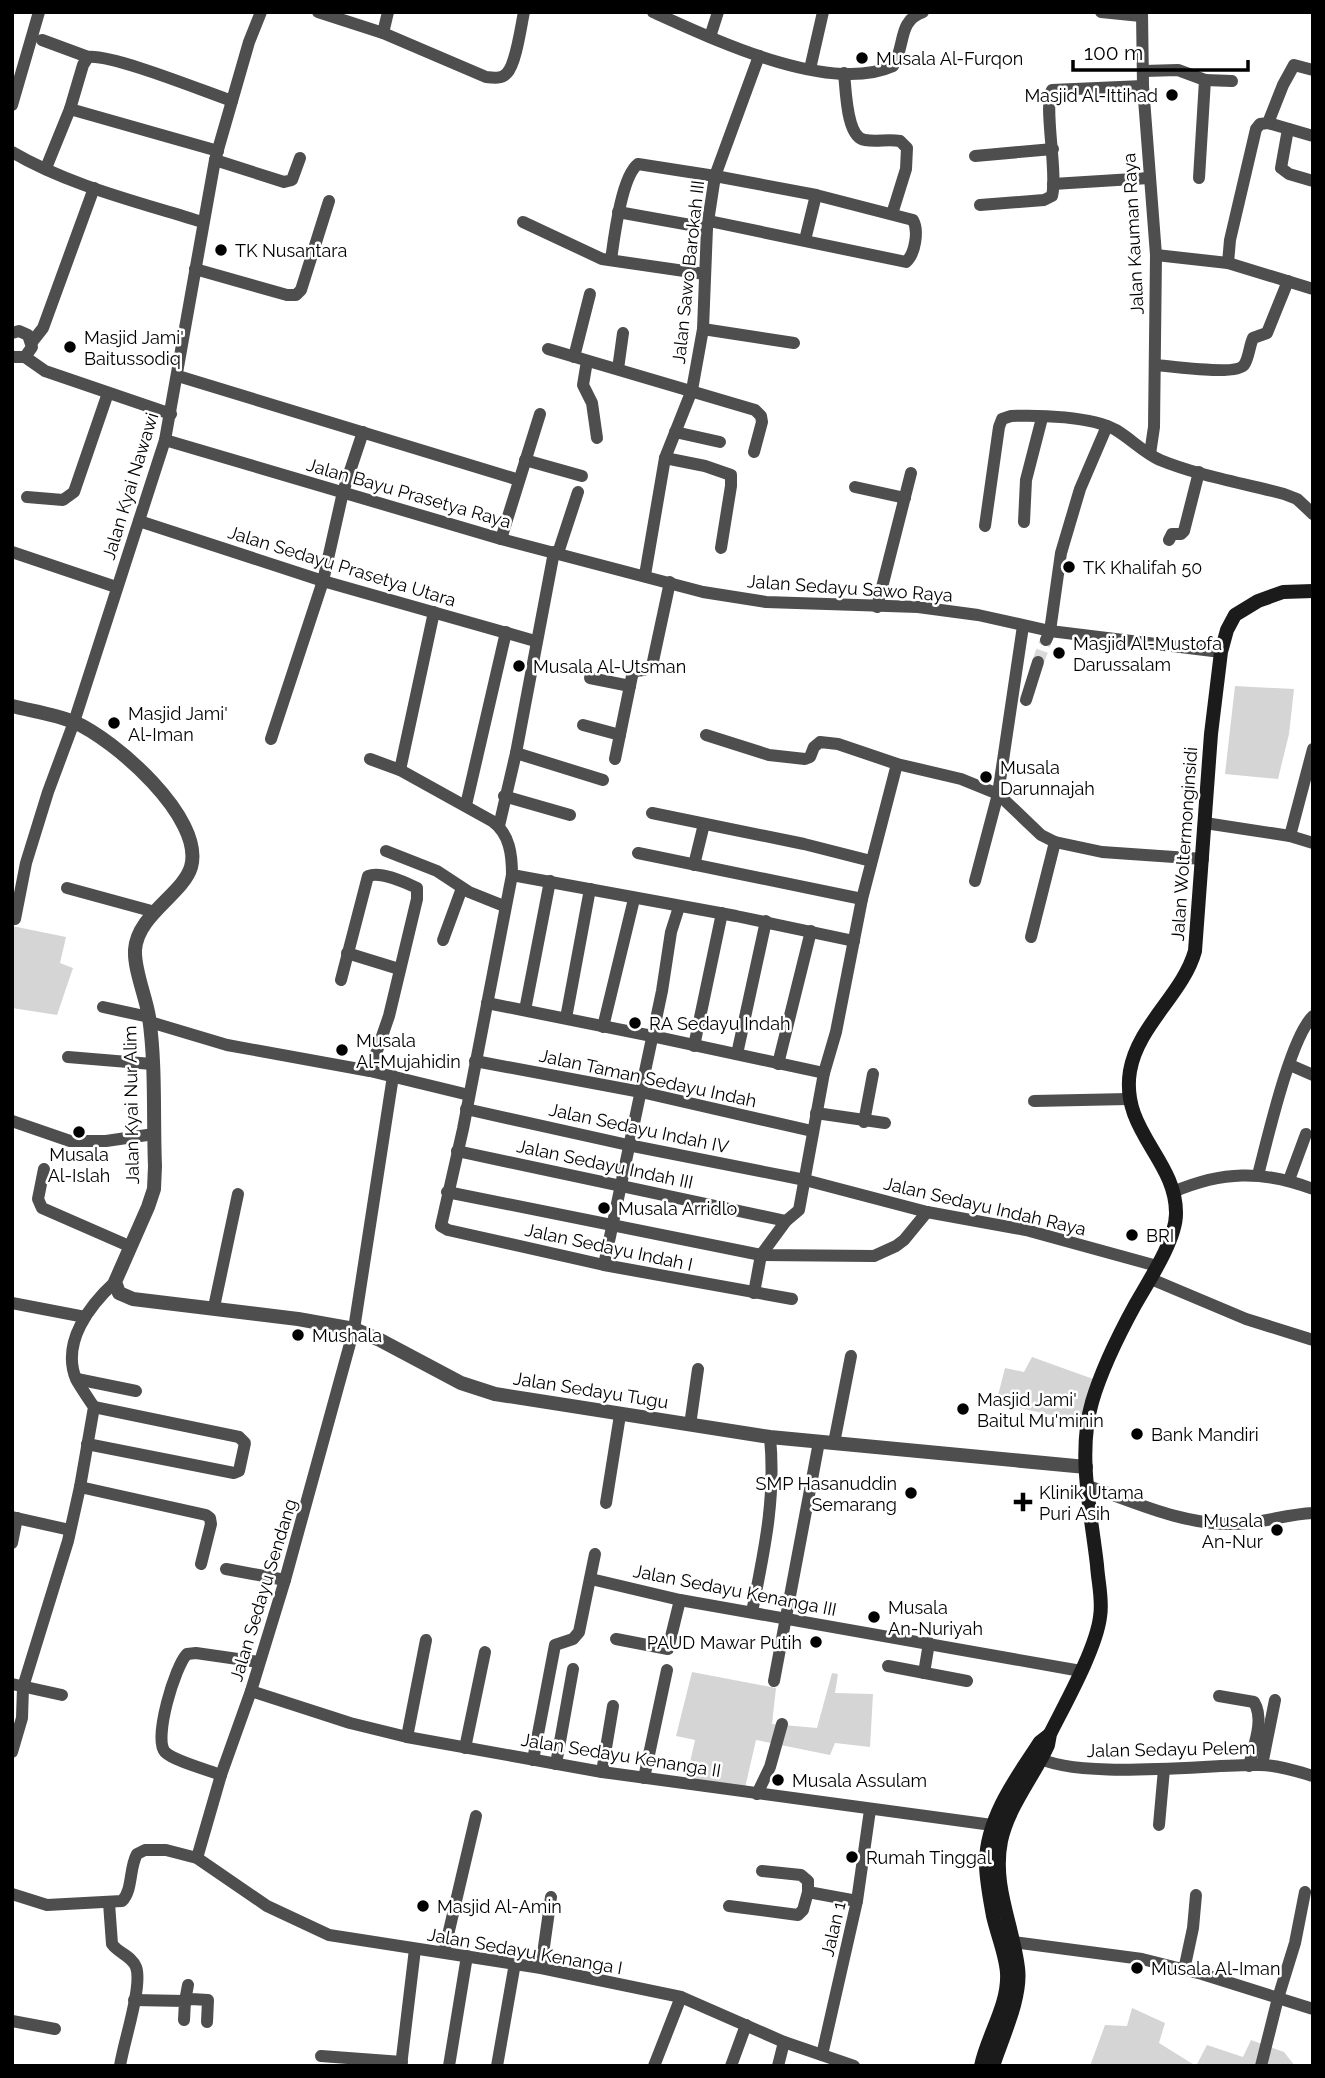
<svg xmlns="http://www.w3.org/2000/svg" width="1325" height="2078" font-family="Raleway,sans-serif">
	<style>
		.green { fill: #d5d5d5 }
		.lines { fill: none; stroke-linecap: round; stroke-linejoin: round }
		.minor-tunnel { stroke: #d9d9d9; stroke-width: 12; stroke-dasharray: 12 6; stroke-linecap: butt }
		.minor { stroke: #4e4e4e; stroke-width: 12 }
		.tertiary { stroke: #4e4e4e; stroke-width: 14 }
		.secondary { stroke: #1b1b1b; stroke-width: 14 }
		.poi-dot { fill: #000; stroke: #fff; stroke-width: 2.5 }
		.labels { text-anchor: middle; dominant-baseline: central; stroke-width: 5; stroke-linejoin: round; paint-order: stroke }
		.poi-label { font-size: 18px; fill: #000; stroke: #fff; text-anchor: start }
		.street-label { font-size: 18px; fill: #000; stroke: #fff }
	</style>
	<rect width="100%" height="100%" fill="#fff"/>
	<g class="green">
		<polygon points="1235,686 1294,689 1289,734 1278,779 1225,774"/>
		<polygon points="12,926 66,937 60,963 73,968 57,1015 12,1008"/>
		<polygon points="1032,1357 1096,1380 1083,1422 996,1403 1005,1368 1024,1372"/>
		<polygon points="692,1672 776,1688 772,1724 817,1728 832,1673 838,1674 835,1693 873,1694 870,1747 835,1743 830,1755 756,1740 745,1788 686,1780 695,1740 676,1736"/>
		<polygon points="1132,2008 1165,2023 1159,2043 1196,2066 1207,2045 1243,2057 1251,2040 1284,2052 1295,2066 1090,2066 1105,2025 1127,2026"/>
	</g>
	<g class="lines">
		<polyline class="minor-tunnel" points="1038,662 1046,640"/>
		<g class="minor">
			<path d="M318,12l65,21 103,44c8,1 16,2 21,-4 9,-9 14,-47 17,-61"/>
			<path d="M653,12c60,27 176,83 240,54 13,-20 4,-45 30,-54"/>
			<polyline points="1101,12 1141,16"/>
			<polyline points="1142,12 1143,86 1156,255 1154,427 1150,454"/>
			<polyline points="383,33 388,12"/>
			<polyline points="710,37 718,12"/>
			<path d="M42,40l46,17c24,-3 115,34 144,44"/>
			<polyline points="810,69 823,12"/>
			<polyline points="1144,71 1178,70 1205,80 1199,178"/>
			<path d="M844,73c2,16 2,65 21,67 12,2 23,-1 35,1l7,7 -1,21 -14,45"/>
			<polyline points="1205,80 1232,81"/>
			<polyline points="12,105 39,12"/>
			<polyline points="70,109 218,151"/>
			<polyline points="1268,123 1313,136"/>
			<polyline points="1288,129 1281,168 1289,174 1313,181"/>
			<path d="M12,152c58,34 127,50 190,70"/>
			<polyline points="975,156 1053,149"/>
			<polyline points="215,160 284,182 292,180 300,158"/>
			<polyline points="46,168 70,109 83,65 88,57"/>
			<polyline points="1053,184 1149,178"/>
			<path d="M980,205l64,-5 8,-4c6,-24 -9,-92 0,-106l91,-4"/>
			<polyline points="618,212 707,228"/>
			<polyline points="523,222 602,259 705,274"/>
			<polyline points="805,240 816,195"/>
			<polyline points="1156,255 1228,263 1313,289"/>
			<path d="M611,260c3,-21 10,-83 27,-96l77,12 101,19 97,25c6,11 2,34 -7,42l-197,-41"/>
			<polyline points="1228,263 1230,240 1256,129 1260,124 1268,123 1283,85 1294,65 1313,70"/>
			<polyline points="195,269 287,295 296,295 301,290 329,201"/>
			<polyline points="703,329 794,343"/>
			<polyline points="12,333 19,331 28,335 32,347 25,357 12,357"/>
			<polyline points="32,342 43,328 94,188"/>
			<polyline points="548,349 755,410 761,416 762,422 754,452"/>
			<polyline points="25,357 45,371 171,414"/>
			<polyline points="574,357 590,294"/>
			<polyline points="587,361 583,385 592,403 597,438"/>
			<path d="M1155,365c15,1 81,11 89,0 5,-7 5,-18 9,-27l14,-5 21,-52"/>
			<polyline points="618,369 623,333"/>
			<polyline points="178,376 519,480"/>
			<polyline points="675,432 720,442"/>
			<polyline points="165,440 501,539 703,592 766,602 918,607 978,615 1050,631 1221,652"/>
			<polyline points="665,458 705,466 731,475 731,486 721,548"/>
			<polyline points="525,460 582,476"/>
			<polyline points="855,487 905,498"/>
			<polyline points="27,497 63,500 74,492 108,393"/>
			<polyline points="139,521 323,581 535,641"/>
			<polyline points="1024,522 1026,480 1042,418"/>
			<path d="M985,526l14,-99 3,-8 9,-3c28,-1 80,0 105,14 15,9 27,22 44,30 39,16 83,23 124,34l13,5 16,15"/>
			<polyline points="501,539 540,414"/>
			<polyline points="1169,540 1172,534 1181,534 1184,531 1199,472"/>
			<polyline points="12,552 116,587"/>
			<polyline points="558,553 578,492"/>
			<polyline points="645,575 665,458 692,390 703,329 707,228 715,176 759,56"/>
			<polyline points="877,607 911,473"/>
			<polyline points="1046,640 1050,631 1061,553 1080,489 1107,426"/>
			<polyline points="590,678 630,686"/>
			<polyline points="1026,700 1038,662"/>
			<polyline points="583,725 620,735"/>
			<polyline points="706,735 769,755 805,759 810,757 814,747 820,742 838,744 897,764 961,779 998,794 1041,835 1055,842 1102,852 1203,859"/>
			<polyline points="271,739 323,581 343,492 363,432"/>
			<polyline points="516,753 603,780"/>
			<path d="M370,759l30,11 92,51c18,13 20,34 20,54l-49,254 -22,97 7,4 156,35 188,34"/>
			<polyline points="615,759 632,676 635,671 644,670 652,666 670,582"/>
			<polyline points="400,770 434,612"/>
			<polyline points="504,796 570,815"/>
			<polyline points="466,805 506,632"/>
			<polyline points="652,813 804,844 871,861"/>
			<polyline points="1205,823 1290,836 1313,843"/>
			<polyline points="499,826 516,753 554,552"/>
			<polyline points="1290,836 1313,749"/>
			<polyline points="386,851 437,871 469,892 504,906"/>
			<polyline points="638,853 862,899"/>
			<polyline points="694,865 704,824"/>
			<polyline points="512,875 736,916 854,941"/>
			<polyline points="975,881 998,794 1023,626"/>
			<polyline points="67,888 155,912"/>
			<polyline points="15,919 26,863 48,792 74,722 165,440 215,160 249,42 261,12"/>
			<polyline points="1031,937 1055,842"/>
			<polyline points="443,940 462,888"/>
			<polyline points="347,953 399,969"/>
			<path d="M341,980l27,-104c13,-5 36,6 49,12v11l-28,117 -19,55"/>
			<polyline points="487,1003 652,1036 824,1073"/>
			<polyline points="103,1007 149,1017"/>
			<polyline points="525,1010 550,881"/>
			<polyline points="566,1018 590,889"/>
			<polyline points="150,1022 227,1045 370,1071 469,1095"/>
			<polyline points="603,1027 634,899"/>
			<polyline points="694,1046 722,913"/>
			<polyline points="737,1054 766,921"/>
			<polyline points="68,1057 152,1064"/>
			<polyline points="475,1061 641,1092 812,1131"/>
			<polyline points="778,1064 811,931"/>
			<polyline points="1290,1065 1313,1075"/>
			<polyline points="1034,1101 1128,1099"/>
			<polyline points="466,1109 628,1145 805,1180 927,1212 1026,1230 1157,1266"/>
			<polyline points="816,1113 885,1123"/>
			<polyline points="12,1121 70,1141 106,1141 154,1134"/>
			<polyline points="864,1122 873,1074"/>
			<polyline points="457,1151 786,1221"/>
			<polyline points="44,1169 38,1199 42,1208 129,1246"/>
			<path d="M1258,1175c9,-34 32,-137 55,-159"/>
			<polyline points="1289,1180 1306,1134"/>
			<polyline points="447,1192 761,1255 874,1256 896,1246 904,1240 927,1212"/>
			<path d="M1173,1192c49,-21 89,-22 140,-3"/>
			<polyline points="604,1265 662,991 671,932 679,907"/>
			<polyline points="1151,1279 1246,1319 1313,1340"/>
			<polyline points="754,1293 761,1255 786,1221 799,1210 824,1073 836,1032 862,899 897,764"/>
			<polyline points="12,1303 85,1317"/>
			<polyline points="214,1307 238,1194"/>
			<polyline points="77,1379 136,1391"/>
			<polyline points="690,1425 698,1369"/>
			<polyline points="834,1443 851,1356"/>
			<polyline points="87,1444 234,1473 239,1471 245,1443 239,1437 94,1407"/>
			<path d="M1088,1486c47,16 95,39 145,38 27,0 53,-10 80,-11"/>
			<polyline points="80,1487 206,1515 210,1518 211,1524 201,1564"/>
			<polyline points="606,1503 620,1415"/>
			<polyline points="12,1517 70,1530"/>
			<polyline points="12,1543 17,1518"/>
			<polyline points="226,1569 285,1580"/>
			<polyline points="591,1579 680,1600 1081,1671"/>
			<path d="M752,1612c12,-60 24,-113 18,-175"/>
			<polyline points="616,1639 668,1649 680,1600"/>
			<polyline points="888,1666 967,1681"/>
			<polyline points="924,1673 929,1643"/>
			<polyline points="774,1681 819,1442"/>
			<polyline points="12,1684 62,1695"/>
			<polyline points="251,1691 350,1723 407,1737 602,1772 992,1825"/>
			<path d="M1219,1696l35,6c11,18 -1,45 -5,64"/>
			<polyline points="407,1737 426,1640"/>
			<polyline points="465,1748 485,1652"/>
			<path d="M12,1752l10,-34 1,-31 45,-146 12,-54 14,-80c-6,-9 -13,-19 -18,-28 -15,-37 14,-74 39,-97"/>
			<path d="M1035,1756c41,25 173,8 225,9 17,0 36,6 53,11"/>
			<polyline points="533,1760 555,1645 573,1639 579,1632 595,1554"/>
			<polyline points="556,1764 573,1669"/>
			<polyline points="1262,1765 1275,1700"/>
			<polyline points="602,1772 613,1706"/>
			<path d="M221,1775c-13,-5 -47,-14 -56,-23 -12,-13 10,-86 22,-98l9,-1 63,9"/>
			<polyline points="644,1778 667,1670"/>
			<polyline points="757,1794 770,1767 782,1724"/>
			<polyline points="1159,1825 1164,1769"/>
			<polyline points="197,1858 221,1775 251,1691 285,1580 354,1329 393,1076"/>
			<polyline points="762,1871 801,1875 808,1881 808,1892"/>
			<path d="M12,1894l35,11 75,-4c11,-11 7,-33 15,-47l8,-4h21l31,8 70,48 62,29 212,33 140,29 103,45 70,24"/>
			<path d="M109,1903l3,41c6,9 20,12 24,23 7,19 -13,77 -16,99"/>
			<polyline points="729,1906 798,1915 803,1910 808,1892 857,1901"/>
			<polyline points="1006,1941 1142,1959 1202,1974 1313,2009"/>
			<polyline points="444,1952 476,1816"/>
			<polyline points="541,1968 551,1897"/>
			<polyline points="1184,1970 1193,1928 1196,1895"/>
			<polyline points="188,1985 185,2001 191,1999 208,2000 207,2022"/>
			<polyline points="134,2000 185,2001 184,2020"/>
			<polyline points="12,2021 55,2029"/>
			<polyline points="822,2055 857,1901 870,1810"/>
			<polyline points="321,2056 402,2062"/>
			<polyline points="401,2066 415,1949"/>
			<polyline points="449,2066 467,1956"/>
			<polyline points="497,2066 515,1963"/>
			<polyline points="654,2066 681,1997"/>
			<polyline points="731,2066 746,2025"/>
			<polyline points="778,2066 784,2042"/>
			<polyline points="1261,2066 1278,1998 1295,1943 1305,1892"/>
		</g>
		<path class="tertiary" d="M12,706c20,5 43,8 62,16 40,17 131,96 117,145 -8,27 -54,48 -56,83 -1,20 11,47 14,67 7,49 4,100 6,149l-1,23 -6,18 -33,75 4,11 14,6 165,20 56,10 26,11 81,43 34,11 275,43 316,30"/>
		<g class="secondary">
			<path d="M981,2066c6,-30 28,-61 26,-93 -1,-18 -10,-39 -14,-57 -3,-17 -7,-36 -7,-53 0,-44 30,-85 54,-121l9,-7"/>
			<path d="M993,2066c9,-28 29,-69 25,-98 -5,-43 -26,-82 -17,-127 7,-34 33,-65 47,-96l2,-11c15,-30 46,-85 50,-117 3,-17 -2,-35 -3,-52 -6,-53 -20,-111 -5,-163 10,-34 26,-66 43,-97 13,-23 41,-65 41,-91 1,-54 -56,-83 -46,-143 8,-46 53,-77 65,-120l16,-217 10,-82 6,-22 8,-15 23,-14 25,-9 30,-1"/>
		</g>
	</g>
	<g class="poi-dot">
		<circle cx="862" cy="58" r="7"/>
		<circle cx="1172" cy="95" r="7"/>
		<circle cx="221" cy="250" r="7"/>
		<circle cx="70" cy="347" r="7"/>
		<circle cx="1069" cy="567" r="7"/>
		<circle cx="1059" cy="653" r="7"/>
		<circle cx="519" cy="666" r="7"/>
		<circle cx="114" cy="723" r="7"/>
		<circle cx="986" cy="777" r="7"/>
		<circle cx="635" cy="1023" r="7"/>
		<circle cx="342" cy="1050" r="7"/>
		<circle cx="79" cy="1132" r="7"/>
		<circle cx="604" cy="1208" r="7"/>
		<circle cx="1132" cy="1235" r="7"/>
		<circle cx="298" cy="1335" r="7"/>
		<circle cx="963" cy="1409" r="7"/>
		<circle cx="1137" cy="1434" r="7"/>
		<circle cx="911" cy="1493" r="7"/>
		<path d="M1019.5 1491.5h7v7h7v7h-7v7h-7v-7h-7v-7h7z"/>
		<circle cx="1277" cy="1530" r="7"/>
		<circle cx="874" cy="1617" r="7"/>
		<circle cx="816" cy="1642" r="7"/>
		<circle cx="778" cy="1780" r="7"/>
		<circle cx="852" cy="1857" r="7"/>
		<circle cx="423" cy="1906" r="7"/>
		<circle cx="1137" cy="1968" r="7"/>
	</g>
	<g class="labels">
		<g class="poi-label">
			<text x="876" y="58">Musala Al-Furqon</text>
			<text x="1158" y="95" text-anchor="end">Masjid Al-Ittihad</text>
			<text x="235" y="250">TK Nusantara</text>
			<text x="84" y="337">Masjid Jami'<tspan x="84" dy="21">Baitussodiq</tspan></text>
			<text x="1083" y="567">TK Khalifah 50</text>
			<text x="1073" y="643">Masjid Al-Mustofa<tspan x="1073" dy="21">Darussalam</tspan></text>
			<text x="533" y="666">Musala Al-Utsman</text>
			<text x="128" y="713">Masjid Jami'<tspan x="128" dy="21">Al-Iman</tspan></text>
			<text x="1000" y="767">Musala<tspan x="1000" dy="21">Darunnajah</tspan></text>
			<text x="649" y="1023">RA Sedayu Indah</text>
			<text x="356" y="1040">Musala<tspan x="356" dy="21">Al-Mujahidin</tspan></text>
			<text x="79" y="1154" text-anchor="middle">Musala<tspan x="79" dy="21">Al-Islah</tspan></text>
			<text x="618" y="1208">Musala Arridlo</text>
			<text x="1146" y="1235">BRI</text>
			<text x="312" y="1335">Mushala</text>
			<text x="977" y="1399">Masjid Jami'<tspan x="977" dy="21">Baitul Mu'minin</tspan></text>
			<text x="1151" y="1434">Bank Mandiri</text>
			<text x="897" y="1483" text-anchor="end">SMP Hasanuddin<tspan x="897" dy="21">Semarang</tspan></text>
			<text x="1039" y="1492">Klinik Utama<tspan x="1039" dy="21">Puri Asih</tspan></text>
			<text x="1263" y="1520" text-anchor="end">Musala<tspan x="1263" dy="21">An-Nur</tspan></text>
			<text x="888" y="1607">Musala<tspan x="888" dy="21">An-Nuriyah</tspan></text>
			<text x="802" y="1642" text-anchor="end">PAUD Mawar Putih</text>
			<text x="792" y="1780">Musala Assulam</text>
			<text x="866" y="1857">Rumah Tinggal</text>
			<text x="437" y="1906">Masjid Al-Amin</text>
			<text x="1151" y="1968">Musala Al-Iman</text>
		</g>
		<g class="street-label">
			<text transform="translate(1133 234) rotate(-93)">Jalan Kauman Raya</text>
			<text transform="translate(688 272) rotate(-84)">Jalan Sawo Barokah III</text>
			<text transform="translate(130 486) rotate(-73)">Jalan Kyai Nawawi</text>
			<text transform="translate(409 493) rotate(16)">Jalan Bayu Prasetya Raya</text>
			<text transform="translate(342 566) rotate(17)">Jalan Sedayu Prasetya Utara</text>
			<text transform="translate(850 588) rotate(4)">Jalan Sedayu Sawo Raya</text>
			<text transform="translate(1184 844) rotate(-86)">Jalan Woltermonginsidi</text>
			<text transform="translate(648 1078) rotate(12)">Jalan Taman Sedayu Indah</text>
			<text transform="translate(131 1105) rotate(-91)">Jalan Kyai Nur Alim</text>
			<text transform="translate(639 1128) rotate(12)">Jalan Sedayu Indah IV</text>
			<text transform="translate(605 1164) rotate(12)">Jalan Sedayu Indah III</text>
			<text transform="translate(985 1206) rotate(13)">Jalan Sedayu Indah Raya</text>
			<text transform="translate(609 1247) rotate(12)">Jalan Sedayu Indah I</text>
			<text transform="translate(591 1390) rotate(9)">Jalan Sedayu Tugu</text>
			<text transform="translate(263 1590) rotate(-73)">Jalan Sedayu Sendang</text>
			<text transform="translate(735 1590) rotate(11)">Jalan Sedayu Kenanga III</text>
			<text transform="translate(1171 1749) rotate(-1)">Jalan Sedayu Pelem</text>
			<text transform="translate(621 1755) rotate(9)">Jalan Sedayu Kenanga II</text>
			<text transform="translate(833 1929) rotate(-77)">Jalan 1</text>
			<text transform="translate(525 1951) rotate(10)">Jalan Sedayu Kenanga I</text>
		</g>
	</g>
	<rect width="1325" height="2078" fill="none" stroke="#000000" stroke-width="28"/>
	<path d="M1073 60v10h175v-10" fill="none" stroke="#000000" stroke-width="3.5"/>
	<text x="1084" y="60" font-size="21" fill="#000000" stroke="#ffffff" stroke-width="5" paint-order="stroke">100 m</text>
</svg>
